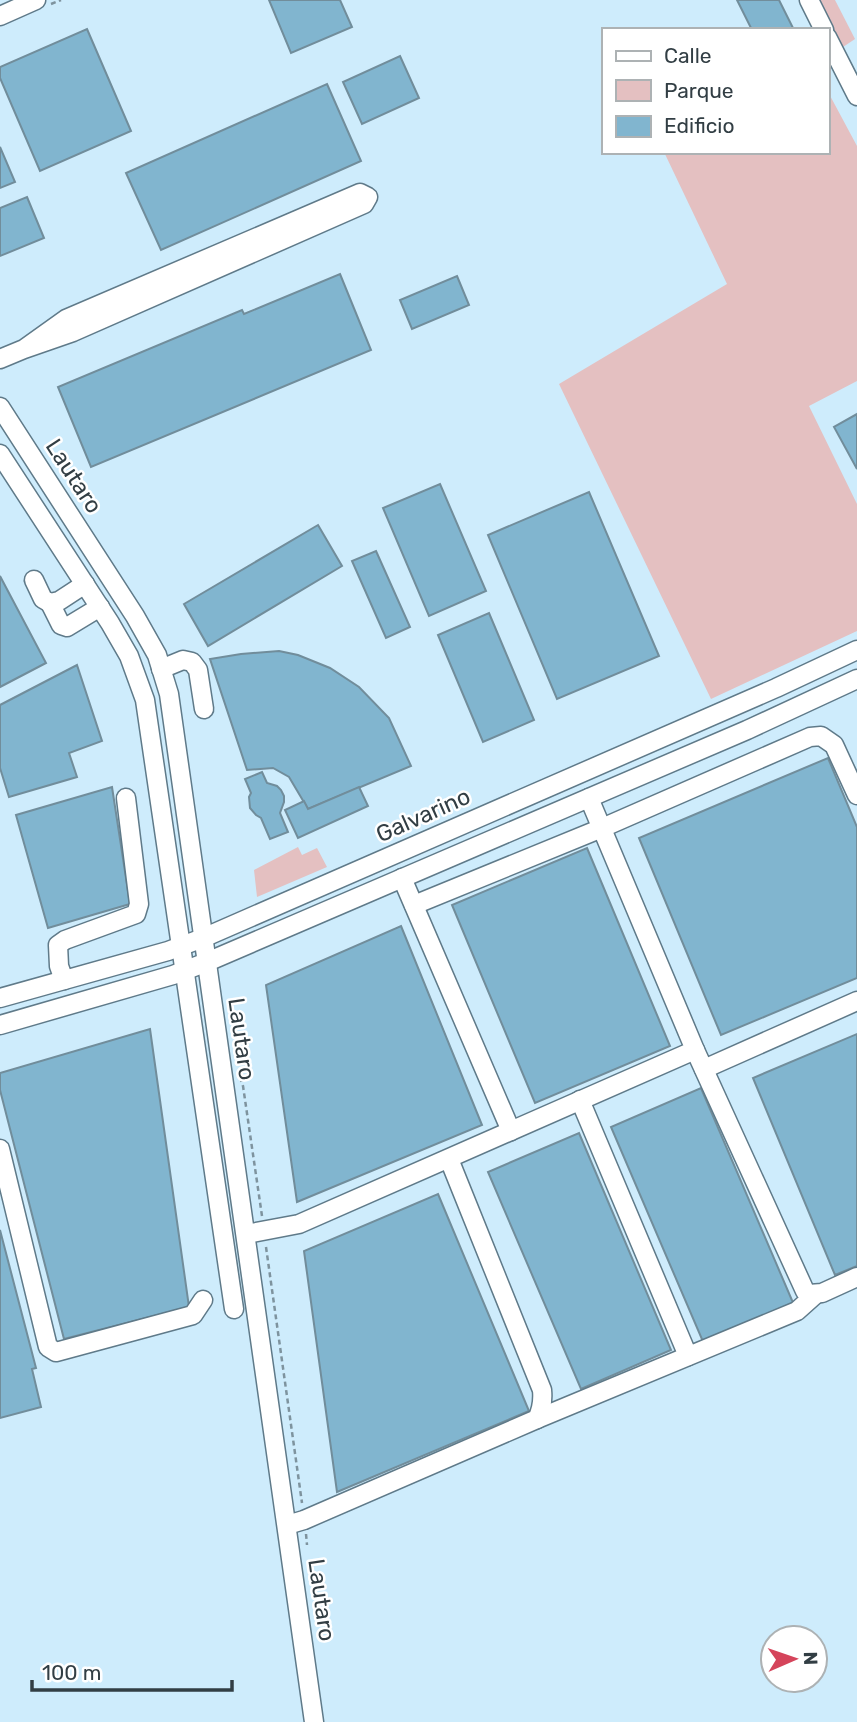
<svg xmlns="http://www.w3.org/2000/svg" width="857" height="1722" font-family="Rubik,sans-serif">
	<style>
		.green { fill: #e4c0c1 }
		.building { fill: #81b5cf; stroke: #718d9b; stroke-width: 2 }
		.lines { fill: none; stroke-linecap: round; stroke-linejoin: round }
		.minor-casing { stroke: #5f7a89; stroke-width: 21 }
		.path { stroke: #7e939e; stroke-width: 2.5; stroke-dasharray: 5 3.5; stroke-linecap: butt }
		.minor { stroke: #fff; stroke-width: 18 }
		.labels { text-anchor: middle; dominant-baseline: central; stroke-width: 5; stroke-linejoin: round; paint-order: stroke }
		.street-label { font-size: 23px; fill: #323e44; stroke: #fff }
	</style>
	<rect width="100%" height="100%" fill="#ceecfc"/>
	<g class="green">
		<polygon points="817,0 835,0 855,39 840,49"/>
		<polygon points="827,90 857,146 857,381 809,406 857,504 857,631 711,699 559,384 727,284 664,152 827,152"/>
		<polygon points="298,847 302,855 317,848 327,867 257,897 254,870"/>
	</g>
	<g class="building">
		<polygon points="269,0 340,0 352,27 291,53"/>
		<polygon points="737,0 779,0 794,30 752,30"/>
		<polygon points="87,29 131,131 40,171 0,78 0,67"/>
		<polygon points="400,56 419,98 362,124 343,82"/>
		<polygon points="327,84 361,161 161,250 126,173"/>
		<polygon points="0,147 15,182 0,188"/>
		<polygon points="27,197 44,238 0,256 0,208"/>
		<polygon points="340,274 371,350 91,467 58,387 242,310 244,314"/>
		<polygon points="457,276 469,305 412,329 400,300"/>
		<polygon points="857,414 857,469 834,427"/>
		<polygon points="440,484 486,591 429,616 383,508"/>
		<polygon points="589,492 659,656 557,699 488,535"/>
		<polygon points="318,525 342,566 208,646 184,604"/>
		<polygon points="376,551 410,627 386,638 352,561"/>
		<polygon points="0,576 46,663 0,687"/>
		<polygon points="489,613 534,720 483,742 438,635"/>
		<polygon points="279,651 298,655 330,668 359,687 389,718 411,766 308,809 289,777 273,768 247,770 210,659 241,654"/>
		<polygon points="77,665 102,741 69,753 77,777 9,797 0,768 0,705"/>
		<polygon points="828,758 857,827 857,978 721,1035 639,838"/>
		<polygon points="262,772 267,783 277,786 281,790 284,796 284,802 280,813 288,832 270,839 261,818 256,815 250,808 249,797 251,793 245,779"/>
		<polygon points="112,787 130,904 48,928 16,815"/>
		<polygon points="359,787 368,806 298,838 285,810 304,801 308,809"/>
		<polygon points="587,848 670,1046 535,1103 452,905"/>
		<polygon points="401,926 482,1125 297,1202 266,985"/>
		<polygon points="150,1029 189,1307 64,1339 0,1090 0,1073"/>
		<polygon points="857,1034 857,1266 835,1275 753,1078"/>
		<polygon points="701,1088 794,1305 704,1344 611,1127"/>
		<polygon points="579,1133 671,1350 581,1389 488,1172"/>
		<polygon points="438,1194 529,1411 337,1492 304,1251"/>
		<polygon points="0,1230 36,1368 32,1369 41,1407 0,1418"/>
	</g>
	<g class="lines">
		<g class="minor-casing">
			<g id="minor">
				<polyline points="809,0 824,30"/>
				<polyline points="0,16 36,0"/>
				<polyline points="827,37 857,96"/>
				<polyline points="0,359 24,349 73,332 364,204 368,197 360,193 66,319 24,349"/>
				<polyline points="0,407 135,616 157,655 169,694 314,1722"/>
				<polyline points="0,454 110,623 129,656 145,700 234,1309"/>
				<polyline points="34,580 43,599 50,603 59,601 85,584"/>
				<polyline points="50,603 61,625 67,627 100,607"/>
				<polyline points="161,669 183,660 192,662 198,670 204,709"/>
				<polyline points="402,878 511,1131"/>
				<polyline points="414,905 602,828 810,737 821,736 834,745 857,795"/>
				<polyline points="64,980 59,966 58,945 65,940 136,914 139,904 126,798"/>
				<polyline points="0,998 168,951 203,938 776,688 857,650"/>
				<polyline points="0,1025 173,975 207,962 747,730 857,679"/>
				<polyline points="695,1050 805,1291 809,1294 822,1293 857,1277"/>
				<polyline points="704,1069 857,1001"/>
				<polyline points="580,1100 688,1356"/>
				<polyline points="0,1149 48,1347 56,1352 193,1315 203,1300"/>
				<polyline points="246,1234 299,1224 695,1050 589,798"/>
				<polyline points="537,1419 797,1311 816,1294"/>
				<path d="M287,1525l17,-5 233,-101c5,-10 6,-19 5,-29l-93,-231"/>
			</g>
		</g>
		<g class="path">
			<polyline points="51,4 61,0"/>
			<polyline points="240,1077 243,1086 262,1216"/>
			<polyline points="266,1247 302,1503"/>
			<polyline points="306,1534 307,1545"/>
		</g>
		<use href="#minor" class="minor"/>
	</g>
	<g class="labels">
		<g class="street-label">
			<text transform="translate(74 476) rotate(57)">Lautaro</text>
			<text transform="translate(423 815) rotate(-24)">Galvarino</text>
			<text transform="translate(242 1039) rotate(82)">Lautaro</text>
			<text transform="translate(322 1600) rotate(82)">Lautaro</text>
		</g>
	</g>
	<rect x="602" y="28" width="228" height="126" fill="#ffffff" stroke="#adb2b4" stroke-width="2"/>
	<rect x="616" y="51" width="35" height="10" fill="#ffffff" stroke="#adb2b4" stroke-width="2"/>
	<text x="664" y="63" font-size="21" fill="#323e44">Calle</text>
	<rect x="616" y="80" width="35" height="21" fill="#e4c0c1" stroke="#adb2b4" stroke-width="2"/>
	<text x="664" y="98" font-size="21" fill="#323e44">Parque</text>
	<rect x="616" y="116" width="35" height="21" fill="#81b5cf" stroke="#adb2b4" stroke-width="2"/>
	<text x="664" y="133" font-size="21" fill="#323e44">Edificio</text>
	<g transform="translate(794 1659) rotate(88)"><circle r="33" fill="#ffffff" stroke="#adb2b4" stroke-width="2"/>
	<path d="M0-5L12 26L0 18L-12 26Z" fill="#d5445b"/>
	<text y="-10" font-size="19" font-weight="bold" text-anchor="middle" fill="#323e44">N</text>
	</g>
	<path d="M32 1680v10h200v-10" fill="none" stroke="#323e44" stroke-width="3.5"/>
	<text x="42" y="1680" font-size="21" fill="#323e44" stroke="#ffffff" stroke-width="5" paint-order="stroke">100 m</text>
</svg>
